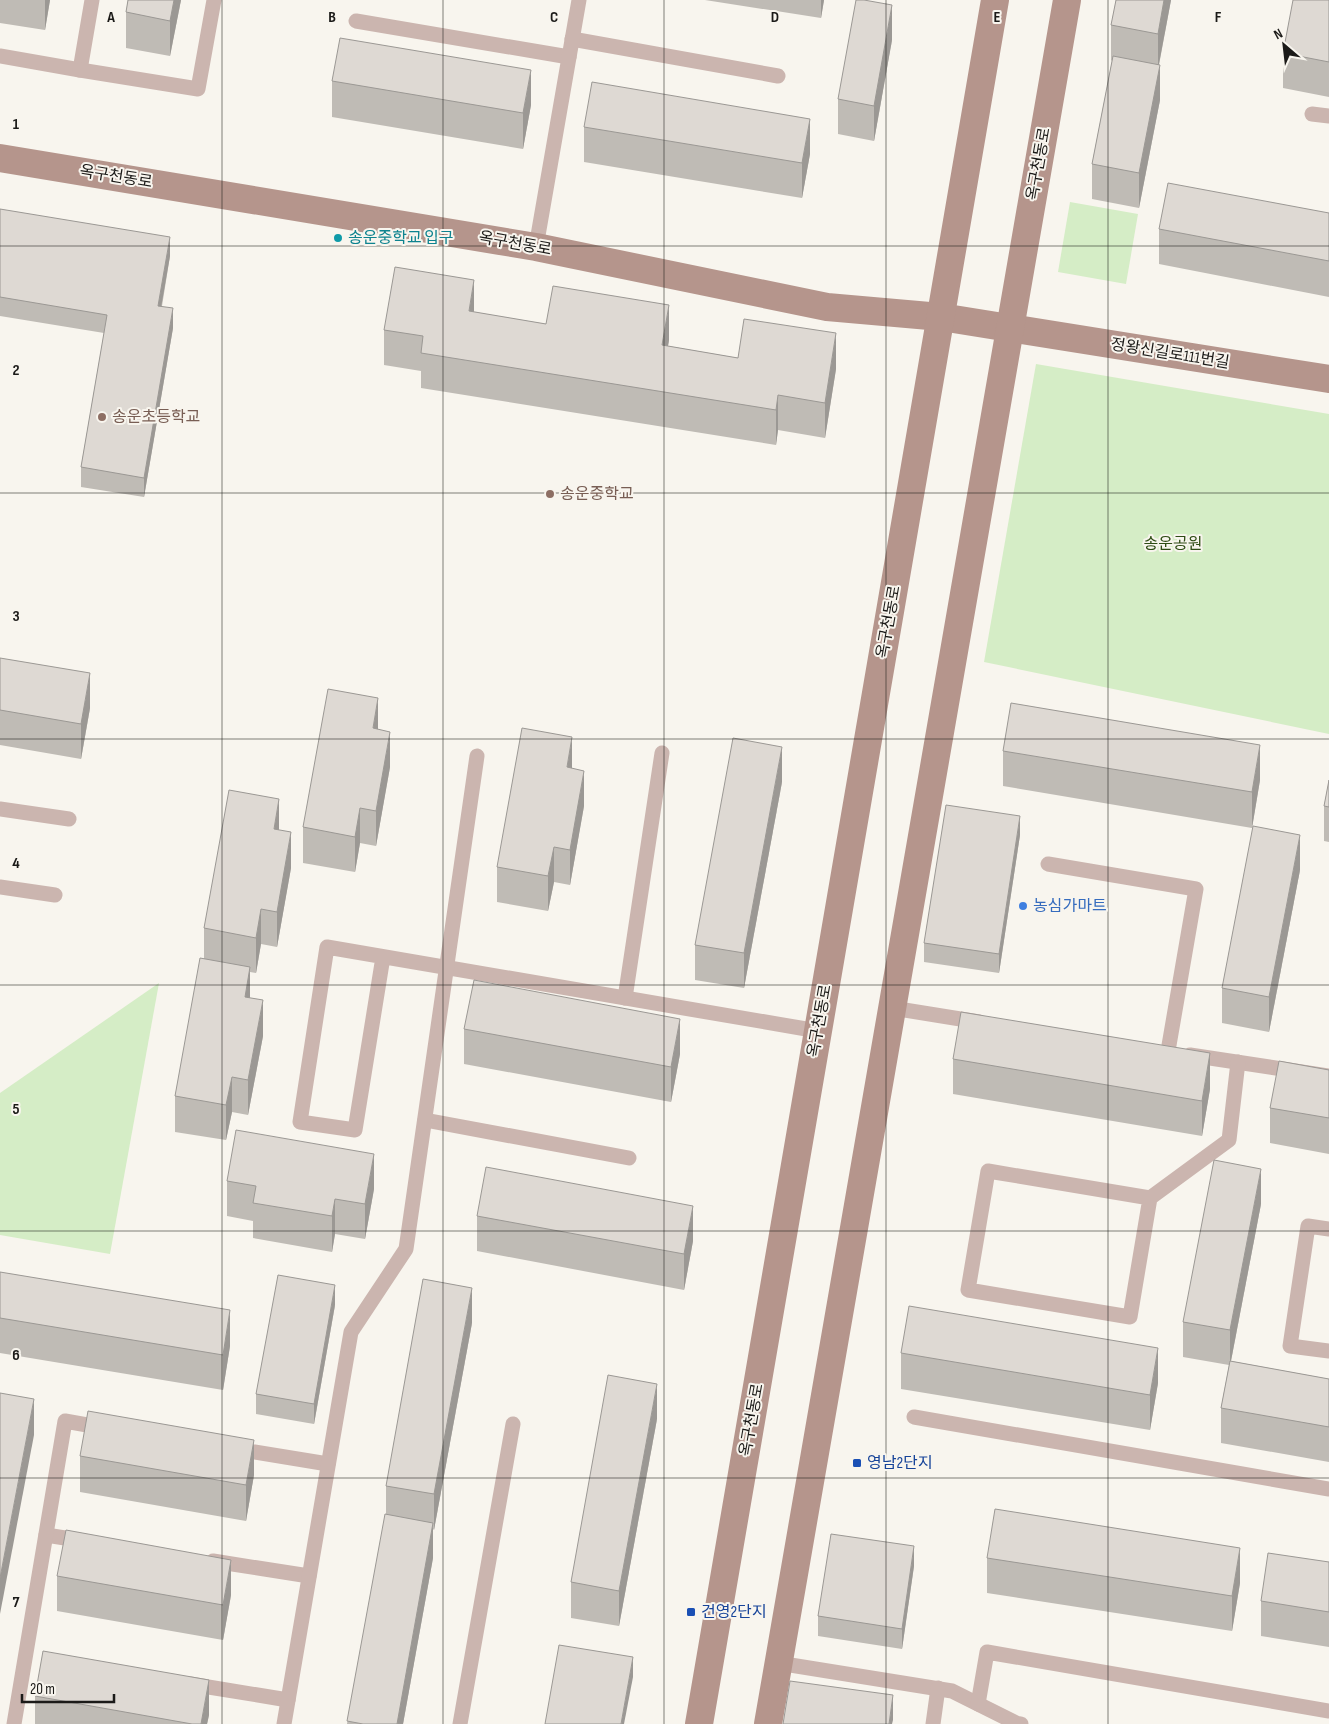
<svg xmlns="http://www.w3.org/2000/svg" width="1329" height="1724" font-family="'Sofia Sans Condensed','Noto Sans KR',sans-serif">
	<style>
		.green { fill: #d5edc6 }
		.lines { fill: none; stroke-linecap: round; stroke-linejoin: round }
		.lane { stroke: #cbb5af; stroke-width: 15 }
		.secondary { stroke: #b5958c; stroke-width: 28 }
		.wall { fill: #bfbbb5 }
		.shaded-wall { fill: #9b9894 }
		.building { fill: #ded9d3; stroke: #9b9894 }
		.grid { fill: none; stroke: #1b1a18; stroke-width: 1; stroke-opacity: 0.55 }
		.culture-dot { fill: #0f9aa8; stroke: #f8f5ee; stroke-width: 2 }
		.education-dot { fill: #8d6e63; stroke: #f8f5ee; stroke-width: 2 }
		.shop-dot { fill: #3f7fe0; stroke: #f8f5ee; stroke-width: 2 }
		.transit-dot { fill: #1a4fb4; stroke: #f8f5ee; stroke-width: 2 }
		.labels { text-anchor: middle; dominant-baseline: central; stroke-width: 4; stroke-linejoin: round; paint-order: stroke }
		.street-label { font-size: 16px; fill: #1b1a18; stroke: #f8f5ee }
		.culture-label { font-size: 16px; fill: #0d838f; stroke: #f8f5ee; text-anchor: start }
		.education-label { font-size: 16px; fill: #785e54; stroke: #f8f5ee; text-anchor: start }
		.park-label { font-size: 16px; fill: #2e4c14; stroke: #f8f5ee }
		.shop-label { font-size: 16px; fill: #366cbe; stroke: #f8f5ee; text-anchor: start }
		.transit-label { font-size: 16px; fill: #164399; stroke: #f8f5ee; text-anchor: start }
		.grid-label { font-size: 16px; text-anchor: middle; font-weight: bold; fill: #1b1a18; stroke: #f8f5ee; stroke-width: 4; stroke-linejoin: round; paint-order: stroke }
	</style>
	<rect width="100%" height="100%" fill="#f8f5ee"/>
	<g class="green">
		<polygon points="1070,202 1138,214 1126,284 1058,272"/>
		<polygon points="1036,364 1329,414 1329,734 984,662"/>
		<polygon points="159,983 110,1254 0,1235 0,1093"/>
	</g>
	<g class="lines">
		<g class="lane">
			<polyline points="356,21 569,57"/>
			<polyline points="572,39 778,76"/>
			<polyline points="0,56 80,70 92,0"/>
			<polyline points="80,70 198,89 214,0"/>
			<polyline points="1312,114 1329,116"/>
			<polyline points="536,247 579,0"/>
			<polyline points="0,809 69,819"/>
			<polyline points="1048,864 1196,889 1168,1051"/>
			<polyline points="0,887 55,895"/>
			<polyline points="383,957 355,1130 300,1122 327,947 818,1031"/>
			<polyline points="625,998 662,753"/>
			<polyline points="892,1008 979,1022"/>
			<polyline points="1190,1055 1329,1076"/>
			<polyline points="425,1120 629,1158"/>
			<polyline points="1150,1198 1130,1317 968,1290 988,1171 1150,1198 1229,1140 1238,1062"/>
			<polyline points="1329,1229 1308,1226 1290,1346 1329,1351"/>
			<polyline points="914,1417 1329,1489"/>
			<polyline points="236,1449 328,1464"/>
			<polyline points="46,1535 84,1541"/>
			<polyline points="213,1561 309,1576"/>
			<polyline points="778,1663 952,1691 1016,1723 1021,1724"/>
			<polyline points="190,1684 288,1700"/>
			<polyline points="978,1704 987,1652 1329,1711"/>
			<polyline points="14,1724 65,1421 104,1428"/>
			<polyline points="284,1724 351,1332 406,1249 477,756"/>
			<polyline points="460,1724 513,1424"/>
			<polyline points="933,1724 938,1688"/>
		</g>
		<g class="secondary">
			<polyline points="0,158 536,247 827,307 941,317 1329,379"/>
			<polyline points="699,1724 995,0"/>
			<polyline points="768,1724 1067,0"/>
		</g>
	</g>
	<g class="wall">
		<polygon points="0,0 50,0 45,30 0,23"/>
		<polygon points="128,0 181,0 170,56 126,48 126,12"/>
		<polygon points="705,0 824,0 821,18"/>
		<polygon points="1116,0 1171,0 1159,65 1160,100 1139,208 1092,199 1092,164 1112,61 1111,60 1111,25"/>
		<polygon points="1329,0 1329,97 1283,88 1283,53"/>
		<polygon points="892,40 874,141 838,134 838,99"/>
		<polygon points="332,81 531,105 523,149 332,117"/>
		<polygon points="584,127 810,154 802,198 584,162"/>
		<polygon points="0,209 170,256 162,306 173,328 144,497 81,487 81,467 104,333 0,316"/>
		<polygon points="1329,213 1329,297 1159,264 1159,229"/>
		<polygon points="474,312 546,324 669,340 668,346 738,358 836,369 825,438 778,430 776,445 421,388 421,371 384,365 384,330"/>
		<polygon points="0,658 90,708 81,759 0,745"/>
		<polygon points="378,729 390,767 376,846 360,843 355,872 303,863 303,827"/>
		<polygon points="1003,751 1260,780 1252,828 1003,786"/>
		<polygon points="572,769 584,806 570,885 554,882 548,911 497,902 497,867"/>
		<polygon points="1329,780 1329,842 1324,841 1324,806"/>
		<polygon points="782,782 744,988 695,980 695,945"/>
		<polygon points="279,830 291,868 277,947 261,944 256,973 250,972 250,998 263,1036 248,1115 232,1112 226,1140 175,1132 175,1096 204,958 204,928"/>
		<polygon points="1020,835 999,973 924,962 924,943"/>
		<polygon points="1300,870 1269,1032 1222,1023 1222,988"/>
		<polygon points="464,1029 680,1054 671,1102 464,1064"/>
		<polygon points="953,1059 1210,1089 1202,1136 953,1094"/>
		<polygon points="1329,1070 1329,1154 1270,1143 1270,1108"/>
		<polygon points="227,1181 374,1189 365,1239 335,1234 332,1252 253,1238 253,1221 227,1216"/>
		<polygon points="1261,1204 1231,1361 1329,1379 1329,1462 1221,1443 1221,1408 1229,1365 1183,1357 1183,1322"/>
		<polygon points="477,1216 693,1241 684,1290 477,1251"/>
		<polygon points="0,1272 230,1346 223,1390 0,1353"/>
		<polygon points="335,1305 314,1424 256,1414 256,1394"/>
		<polygon points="472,1323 434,1530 433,1529 433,1558 403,1724 347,1724 386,1515 386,1486"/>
		<polygon points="901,1353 1158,1383 1150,1430 901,1389"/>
		<polygon points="657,1419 619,1626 571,1618 571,1582"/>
		<polygon points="80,1456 254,1475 246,1521 80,1492"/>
		<polygon points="987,1558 1240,1583 1232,1631 987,1593"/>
		<polygon points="1329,1562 1329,1647 1261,1636 1261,1601"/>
		<polygon points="914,1566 902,1649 818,1636 818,1616"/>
		<polygon points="57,1576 231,1595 223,1640 57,1611"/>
		<polygon points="35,1696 209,1715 207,1724 35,1724"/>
	</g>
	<g class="shaded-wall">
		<polygon points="45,0 50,0 45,30"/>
		<polygon points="174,0 181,0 170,56 170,21"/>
		<polygon points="821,0 824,0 821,18"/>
		<polygon points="1164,0 1171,0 1158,69 1158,34"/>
		<polygon points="892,5 892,40 874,141 874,106"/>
		<polygon points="1160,65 1160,100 1139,208 1139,173"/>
		<polygon points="531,70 531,105 523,149 523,113"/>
		<polygon points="810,119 810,154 802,198 802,163"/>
		<polygon points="170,237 170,256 158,325 158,306"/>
		<polygon points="474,280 474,315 469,311"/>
		<polygon points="669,305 669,340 662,381 662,345"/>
		<polygon points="173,308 173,328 144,497 144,478"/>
		<polygon points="836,333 836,369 825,438 825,403"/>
		<polygon points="778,395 778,430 776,445 776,410"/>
		<polygon points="90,673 90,708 81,759 81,724"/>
		<polygon points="378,698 378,733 373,728"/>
		<polygon points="390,732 390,767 376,846 376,811"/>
		<polygon points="572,737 572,772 567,767"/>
		<polygon points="1260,745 1260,780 1252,828 1252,792"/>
		<polygon points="782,747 782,782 744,988 744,953"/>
		<polygon points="584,771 584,806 570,885 570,850"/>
		<polygon points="279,799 279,834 274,829"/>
		<polygon points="360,808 360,843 355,872 355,837"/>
		<polygon points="1020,816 1020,835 999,973 999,954"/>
		<polygon points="291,832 291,868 277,947 277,912"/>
		<polygon points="1300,835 1300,870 1269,1032 1269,997"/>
		<polygon points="554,847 554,882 548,911 548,876"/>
		<polygon points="261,909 261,944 256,973 256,938"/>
		<polygon points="250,967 250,1002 245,997"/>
		<polygon points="263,1000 263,1036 248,1115 248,1080"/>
		<polygon points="680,1019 680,1054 671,1102 671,1067"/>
		<polygon points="1210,1053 1210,1089 1202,1136 1202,1101"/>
		<polygon points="232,1077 232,1112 226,1140 226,1105"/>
		<polygon points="374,1154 374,1189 365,1239 365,1204"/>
		<polygon points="1261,1169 1261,1204 1230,1366 1230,1330"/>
		<polygon points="335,1199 335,1234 332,1252 332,1216"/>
		<polygon points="693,1206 693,1241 684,1290 684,1254"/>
		<polygon points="335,1285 335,1305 314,1424 314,1404"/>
		<polygon points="472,1288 472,1323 434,1530 434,1494"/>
		<polygon points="230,1310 230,1346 223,1390 223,1355"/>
		<polygon points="1158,1348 1158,1383 1150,1430 1150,1395"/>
		<polygon points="657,1384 657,1419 619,1626 619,1591"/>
		<polygon points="34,1399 34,1435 0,1614 0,1578"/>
		<polygon points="254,1440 254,1475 246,1521 246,1485"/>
		<polygon points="433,1523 433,1558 403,1724 397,1724"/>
		<polygon points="914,1546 914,1566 902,1649 902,1629"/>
		<polygon points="1240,1548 1240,1583 1232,1631 1232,1596"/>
		<polygon points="231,1560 231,1595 223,1640 223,1605"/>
		<polygon points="633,1657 633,1677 624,1724 621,1724"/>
		<polygon points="209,1680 209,1715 207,1724 201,1724"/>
		<polygon points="893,1695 893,1720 892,1724 889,1724"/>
	</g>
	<g class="building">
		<polygon points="128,0 174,0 170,21 126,12"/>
		<polygon points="856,0 864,0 892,5 874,106 838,99"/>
		<polygon points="1116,0 1164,0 1158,34 1111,25"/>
		<polygon points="1293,0 1329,0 1329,62 1283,53"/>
		<polygon points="340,38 531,70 523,113 332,81"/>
		<polygon points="1113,56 1160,65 1139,173 1092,164"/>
		<polygon points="592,82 810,119 802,163 584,127"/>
		<polygon points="1168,183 1329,213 1329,261 1159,229"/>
		<polygon points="0,209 170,237 158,306 173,308 144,478 81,467 107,315 0,297"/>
		<polygon points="395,267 474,280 469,311 546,324 553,286 669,305 662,345 738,358 744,319 836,333 825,403 778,395 776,410 421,353 423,336 384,330"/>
		<polygon points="0,658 90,673 81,724 0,710"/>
		<polygon points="328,689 378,698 373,728 390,732 376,811 360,808 355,837 303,827"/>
		<polygon points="1011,703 1260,745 1252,792 1003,751"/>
		<polygon points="522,728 572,737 567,767 584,771 570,850 554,847 548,876 497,867"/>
		<polygon points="733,738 782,747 744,953 695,945"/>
		<polygon points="1329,780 1329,807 1324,806"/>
		<polygon points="229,790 279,799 274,829 291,832 277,912 261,909 256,938 204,928"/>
		<polygon points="946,805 1020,816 999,954 924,943"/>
		<polygon points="1253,826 1300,835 1269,997 1222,988"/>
		<polygon points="200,958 250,967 245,997 263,1000 248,1080 232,1077 226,1105 175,1096"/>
		<polygon points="474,980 680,1019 671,1067 464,1029"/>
		<polygon points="961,1012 1210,1053 1202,1101 953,1059"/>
		<polygon points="1279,1061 1329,1070 1329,1118 1270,1108"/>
		<polygon points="236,1130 374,1154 365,1204 335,1199 332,1216 253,1203 256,1186 227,1181"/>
		<polygon points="1214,1160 1261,1169 1230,1330 1183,1322"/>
		<polygon points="486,1167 693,1206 684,1254 477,1216"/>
		<polygon points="0,1272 230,1310 223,1355 0,1318"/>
		<polygon points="278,1275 335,1285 314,1404 256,1394"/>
		<polygon points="423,1279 472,1288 434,1494 386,1486"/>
		<polygon points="909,1306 1158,1348 1150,1395 901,1353"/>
		<polygon points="1230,1361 1329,1379 1329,1427 1221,1408"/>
		<polygon points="608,1375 657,1384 619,1591 571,1582"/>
		<polygon points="0,1393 34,1399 0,1578"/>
		<polygon points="88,1411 254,1440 246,1485 80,1456"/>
		<polygon points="995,1509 1240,1548 1232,1596 987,1558"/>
		<polygon points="385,1514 433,1523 397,1724 363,1724 347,1721"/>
		<polygon points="66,1530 231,1560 223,1605 57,1576"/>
		<polygon points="831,1534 914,1546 902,1629 818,1616"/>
		<polygon points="1268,1553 1329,1562 1329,1612 1261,1601"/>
		<polygon points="559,1645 633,1657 621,1724 545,1724"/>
		<polygon points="43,1651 209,1680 201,1724 192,1724 35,1696"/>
		<polygon points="790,1681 893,1695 889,1724 783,1724"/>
	</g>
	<path class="grid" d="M222,0v1724M443,0v1724M664,0v1724M886,0v1724M1108,0v1724M0,246h1329M0,493h1329M0,739h1329M0,985h1329M0,1231h1329M0,1478h1329"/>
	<circle class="culture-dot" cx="338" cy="238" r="5"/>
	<g class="education-dot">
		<circle cx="102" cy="417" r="5"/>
		<circle cx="550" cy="494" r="5"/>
	</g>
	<circle class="shop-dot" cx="1023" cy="906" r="5"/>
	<g class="transit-dot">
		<rect x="852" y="1458" width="10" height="10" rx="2.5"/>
		<rect x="686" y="1607" width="10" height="10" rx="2.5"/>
	</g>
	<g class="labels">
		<g class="street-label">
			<text transform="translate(1039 164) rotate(-80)">옥구천동로</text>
			<text transform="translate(116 177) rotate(9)">옥구천동로</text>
			<text transform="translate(515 244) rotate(10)">옥구천동로</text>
			<text transform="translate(1170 354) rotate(9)">정왕신길로111번길</text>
			<text transform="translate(889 622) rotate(-80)">옥구천동로</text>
			<text transform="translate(820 1021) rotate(-80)">옥구천동로</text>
			<text transform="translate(752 1420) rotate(-80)">옥구천동로</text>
		</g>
		<g class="culture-label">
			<text x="348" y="238">송운중학교 입구</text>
		</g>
		<g class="education-label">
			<text x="112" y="417">송운초등학교</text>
			<text x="560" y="494">송운중학교</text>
		</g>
		<g class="park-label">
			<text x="1173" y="544">송운공원</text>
		</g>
		<g class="shop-label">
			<text x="1033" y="906">농심가마트</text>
		</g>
		<g class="transit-label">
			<text x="867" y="1463">영남2단지</text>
			<text x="701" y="1612">건영2단지</text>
		</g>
	</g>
	<g class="grid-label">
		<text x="111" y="22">A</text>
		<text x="332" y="22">B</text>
		<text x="554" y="22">C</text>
		<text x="775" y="22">D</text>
		<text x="997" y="22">E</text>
		<text x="1218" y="22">F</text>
		<text x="16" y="129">1</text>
		<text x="16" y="375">2</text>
		<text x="16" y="621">3</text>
		<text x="16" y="868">4</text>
		<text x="16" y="1114">5</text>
		<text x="16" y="1360">6</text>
		<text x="16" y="1607">7</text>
	</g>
	<g transform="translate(1284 45) rotate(332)" stroke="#f8f5ee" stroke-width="4" paint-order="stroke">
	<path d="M0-4L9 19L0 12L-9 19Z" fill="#1b1a18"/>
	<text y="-8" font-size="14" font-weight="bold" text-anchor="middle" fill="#1b1a18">N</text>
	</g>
	<path d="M22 1694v8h92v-8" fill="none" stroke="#1b1a18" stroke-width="2.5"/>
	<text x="30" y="1694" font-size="15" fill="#1b1a18" stroke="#f8f5ee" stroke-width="4" paint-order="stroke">20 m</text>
</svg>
